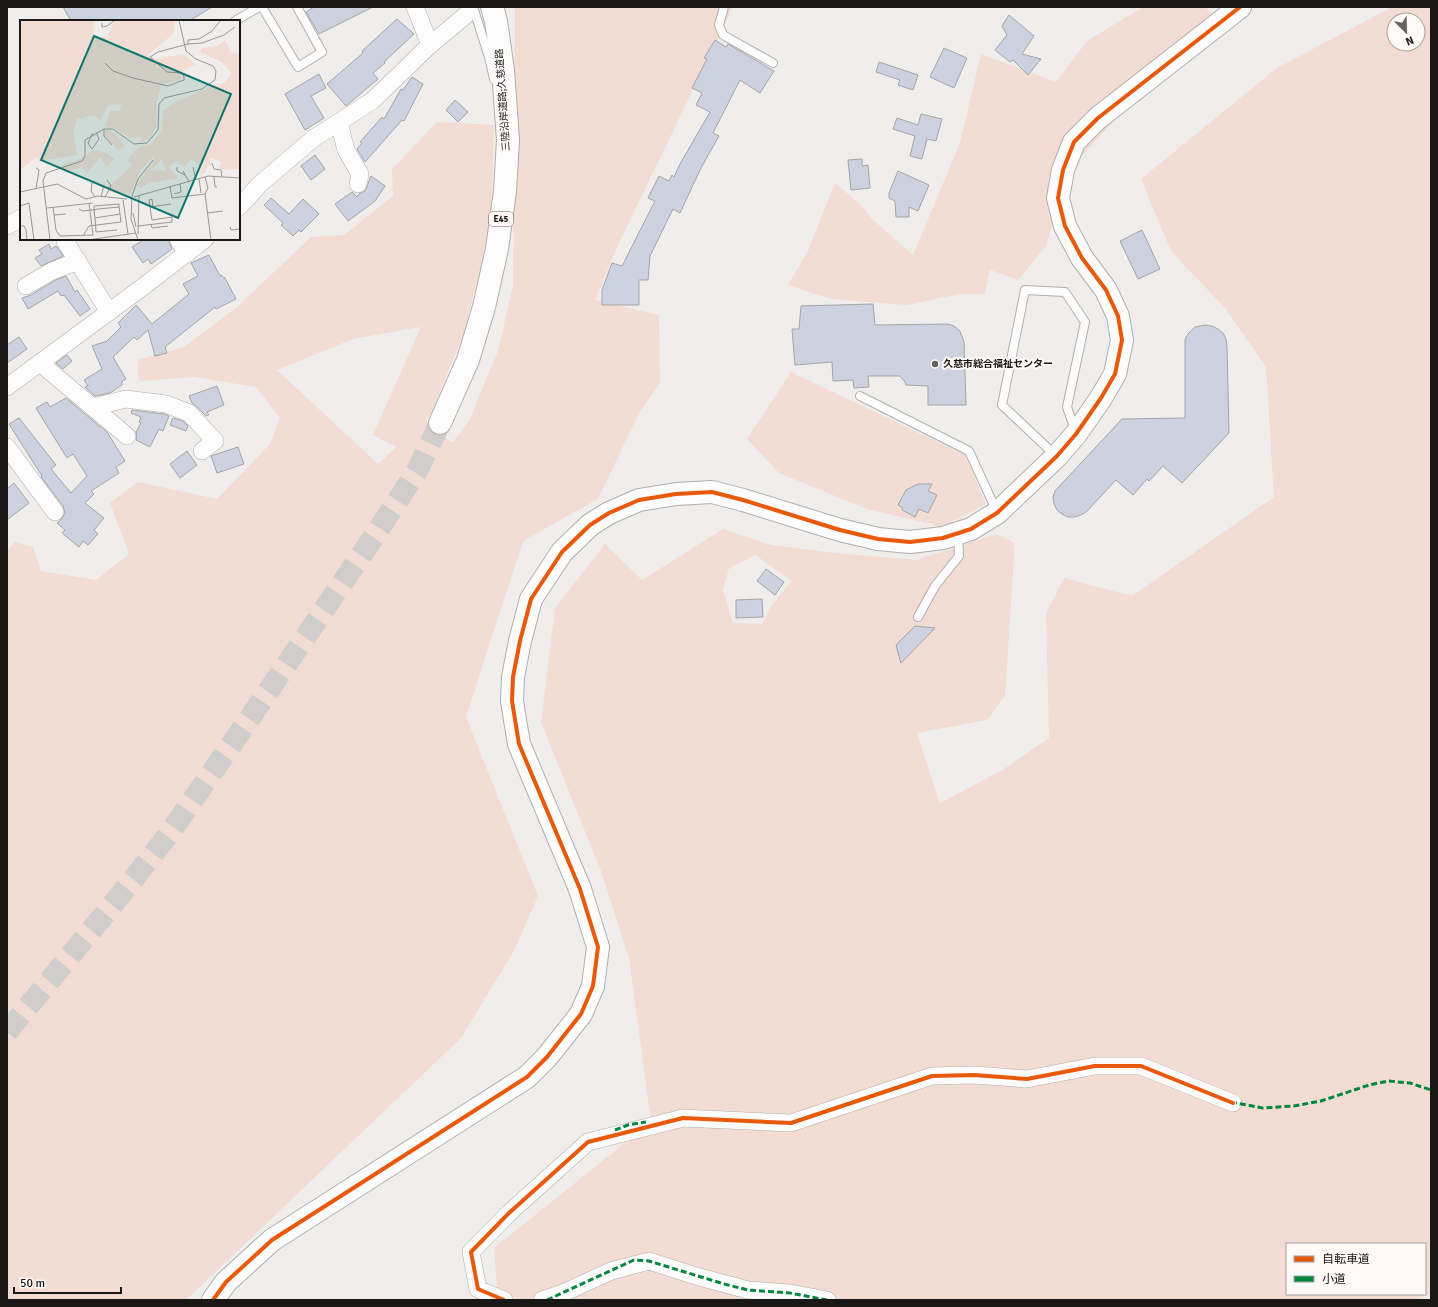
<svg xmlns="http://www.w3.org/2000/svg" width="1438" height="1307" font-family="Signika,'Noto Sans JP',sans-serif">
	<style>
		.green { fill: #f2dcd3; fill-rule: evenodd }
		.building { fill: #cdd2e1; stroke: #a5a5a4 }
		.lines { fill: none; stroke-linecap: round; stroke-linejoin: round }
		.highway-tunnel { stroke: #d0cecc; stroke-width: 22; stroke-dasharray: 22 11; stroke-linecap: butt }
		.lane-casing { stroke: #b1afad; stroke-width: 10 }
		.street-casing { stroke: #b1afad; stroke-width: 18 }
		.secondary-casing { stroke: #b1afad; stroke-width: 24 }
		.highway-casing { stroke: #b1afad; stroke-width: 24 }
		.lane { stroke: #fdfcfc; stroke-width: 8 }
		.street { stroke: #fdfcfc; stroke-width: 17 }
		.secondary { stroke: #fdfcfc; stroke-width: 22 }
		.highway { stroke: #fdfcfc; stroke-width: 22 }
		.quiet { stroke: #00873e; stroke-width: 3; stroke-dasharray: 6 3; stroke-linecap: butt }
		.cycleway-casing { stroke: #fffaf8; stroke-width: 6 }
		.cycleway { stroke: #e8590c; stroke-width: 4 }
		.poi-dot { fill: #656362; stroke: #fffaf8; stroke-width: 1.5 }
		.labels { text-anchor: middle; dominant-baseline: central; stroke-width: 4; stroke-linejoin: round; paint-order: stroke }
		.shield { fill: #fffaf8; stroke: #5f5c5a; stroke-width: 1 }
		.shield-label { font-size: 9px; font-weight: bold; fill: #1a1817 }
		.street-label { font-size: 10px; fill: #1a1817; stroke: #fffaf8 }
		.poi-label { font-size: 10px; font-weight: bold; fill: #1a1817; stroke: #fffaf8; text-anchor: start }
		.inset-road { fill: none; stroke: #9a9897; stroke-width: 1 }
		.view { fill: #0f766e; fill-opacity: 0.15; stroke: #0f766e; stroke-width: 2 }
		.inset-edge { fill: none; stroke: #1a1817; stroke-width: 2 }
	</style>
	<rect width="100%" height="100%" fill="#f0eeec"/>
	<g class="green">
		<path d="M515,7h218l-115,238 -23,55 64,15 1,68 -21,30 -41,86 -75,42 -57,176 72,179 -23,53 -54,89 -275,262h-179v-748l8,-10 18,5 8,24 55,9 33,-26 -19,-51 28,-21 79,17 53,-55 10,-26 -24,-31 -62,-10 -55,4 -2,-21 47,-13 53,-40 74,-70 33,-2 49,-39 -1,-27 45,-47 57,3 -3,102 -27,106 -32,78 -7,10 27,22 17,-22 29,-70 15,-66zM421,327l-48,108 23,12 -18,17 -101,-94 76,-31z"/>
		<polygon points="1143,7 1205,7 1229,29 1122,112 1070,169 1046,246 1018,280 990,270 985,294 960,294 907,305 831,299 788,285 808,251 835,183 862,206 872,219 913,255 960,143 981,54 1056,82 1087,41"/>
		<path d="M1392,7h39v1286l-16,7h-917l-4,-52 157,-126 -22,-164 -28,-87 -60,-149 14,-114 50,-64 37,36 81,-51 48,16 63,8 83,7 79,-26 19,9 -10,152 -18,25 -70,13 23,70 64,-34 45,-31 -3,-124 18,-36 68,18 142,-99 -8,-130 -41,-59 -54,-57 -30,-72 136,-111zM1394,20h24v24h-24zM755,555l37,26 -20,24 -10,19 -29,-1 -10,-33 6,-22zM1287,1244h138v50h-138z"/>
		<polygon points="791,372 965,455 986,504 943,527 867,509 779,473 747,439"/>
	</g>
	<g class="building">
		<polygon points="63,7 212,7 189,21 71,21"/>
		<polygon points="314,7 373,7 319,34 306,12"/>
		<polygon points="1009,15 1034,36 1022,54 1041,59 1028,75 1013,60 1010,62 995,50 1007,35 1002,26"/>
		<polygon points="397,19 414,34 384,62 385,63 373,73 378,79 346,106 327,84 363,53 362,51"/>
		<polygon points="715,40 726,47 728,44 774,71 760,93 740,80 713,133 719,136 701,168 680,213 673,209 650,256 648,280 639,280 639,305 602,305 602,290 612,263 622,266 655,201 648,198 659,176 669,181 672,175 674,177 680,164 710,112 696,105 702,93 692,88 707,59 704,58"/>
		<polygon points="944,48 967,58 954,88 930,77"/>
		<polygon points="879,62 918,75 913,90 898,85 900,80 876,72"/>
		<polygon points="319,74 326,88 311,96 324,118 305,130 285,94"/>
		<polygon points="412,77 423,84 404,121 402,120 365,162 357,149 362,143 360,142 382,117 384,119 401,89 403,90"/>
		<polygon points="455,100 468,112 458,122 446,110"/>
		<polygon points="921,114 942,119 936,141 927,139 922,159 910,156 915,136 893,129 897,118 918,125"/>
		<polygon points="315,155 325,169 311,180 301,166"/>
		<polygon points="862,159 862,166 868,165 870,188 851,190 848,160"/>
		<polygon points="898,171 929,185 918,211 909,207 909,217 896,217 895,201 889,198 889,193"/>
		<polygon points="371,176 385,186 375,201 348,221 335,204 352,192 357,197 359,194 365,191"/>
		<polygon points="271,198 289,214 303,199 319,214 301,232 299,230 293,236 281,225 283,223 264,205"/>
		<polygon points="1142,230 1160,269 1138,279 1120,241"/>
		<polygon points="145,239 168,239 172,249 151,264 148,259 143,263 132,247"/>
		<polygon points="49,244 51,249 56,246 63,256 41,266 35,258 42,254 39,250"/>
		<polygon points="209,255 219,274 225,278 236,299 216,309 215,307 165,347 167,353 155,356 148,330 137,340 134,337 113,357 126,379 122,381 122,385 110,393 95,396 85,387 88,386 84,380 102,369 92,346 107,341 121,327 118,323 136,305 152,324 189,294 183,284 198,276 191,263"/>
		<polygon points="66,276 75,292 77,290 90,309 80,316 64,295 61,296 58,291 28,309 22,298 31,295 56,280"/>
		<polygon points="873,304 875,325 948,324 954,326 960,331 964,342 966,405 928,405 928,386 906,385 905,382 900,376 868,376 869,387 854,388 853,380 833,381 832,362 795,365 792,329 799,329 801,306"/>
		<polygon points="1205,325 1212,326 1218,329 1223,333 1226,339 1227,346 1229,433 1182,483 1163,466 1149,481 1147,479 1133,495 1116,480 1086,512 1081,515 1074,517 1068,517 1062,514 1057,510 1054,504 1053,497 1055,491 1122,419 1185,418 1185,340 1188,334 1195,327"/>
		<polygon points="19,337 27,349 7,363 7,345"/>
		<polygon points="67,355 72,361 63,369 56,363"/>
		<polygon points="217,386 224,405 207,412 209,415 206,416 196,406 192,403 189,396"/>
		<polygon points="66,398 97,424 99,427 100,426 107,432 125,461 116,467 119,473 91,491 94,494 85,503 104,518 94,530 98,534 88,545 83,541 79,547 62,533 65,530 57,523 61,520 65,513 63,506 41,477 42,476 9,424 19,418 56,465 51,469 71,493 87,476 73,454 67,458 36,408 47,402 50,407"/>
		<polygon points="132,410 164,414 169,416 163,431 159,429 150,447 136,440 137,437 136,432 141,423 139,422 141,417 131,413"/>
		<polygon points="173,418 183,421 188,426 186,431 170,425"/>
		<polygon points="238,447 244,464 217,473 211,456"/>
		<polygon points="187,451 197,465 180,478 170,464"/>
		<polygon points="14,483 29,503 7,520 7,489"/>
		<polygon points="918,484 932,484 928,491 937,495 928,513 919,509 915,517 902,510 903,508 898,505 906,490"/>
		<polygon points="766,569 784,582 775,595 757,581"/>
		<polygon points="762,599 763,617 736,618 736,600"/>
		<polygon points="915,626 935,628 901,663 896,645"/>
	</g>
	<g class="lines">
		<polyline class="highway-tunnel" points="7,1032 123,892 169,834 252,715 375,535 417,471 440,423"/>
		<g class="lane-casing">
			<g id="lane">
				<polyline points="262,7 298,67 322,52 297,7"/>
				<polyline points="473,7 489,57 494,79"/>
				<polyline points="724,7 719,25 723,35 773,63"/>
				<polyline points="235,21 259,7"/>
				<polyline points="860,396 969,451 997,512"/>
				<polyline points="1056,456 1002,405 1025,290 1065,292 1085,322 1067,407 1075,430"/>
				<polyline points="918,617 935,586 959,556 958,534"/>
			</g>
		</g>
		<g class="street-casing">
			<g id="street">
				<polyline points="415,7 430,45"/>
				<polyline points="339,123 346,150 360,174 358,184"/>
				<polyline points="239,207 260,184 314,138 372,101 430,45 466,15"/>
				<polyline points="7,226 21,218"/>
				<polyline points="67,239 65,241 109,312"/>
				<polyline points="178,239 187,254"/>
				<polyline points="26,286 52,271 78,261"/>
				<polyline points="40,363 127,436"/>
				<polyline points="7,387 144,286 205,239"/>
				<polyline points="93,407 126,399 166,404 189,413 215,441 202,451"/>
				<polyline points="7,447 55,512"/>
				<polyline points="504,1300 478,1289 471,1252 509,1213 588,1142 683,1118 791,1123 932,1076 974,1075 1027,1079 1095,1066 1141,1066 1233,1103"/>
				<polyline points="542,1300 563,1293 611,1271 649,1261 696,1276 748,1290 790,1293 827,1300"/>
			</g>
		</g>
		<g class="secondary-casing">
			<polyline id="secondary" points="213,1300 226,1282 272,1240 527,1077 547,1057 581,1014 593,986 598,947 580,889 519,744 512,701 513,677 520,641 531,599 562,552 590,525 609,513 639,500 676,494 712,492 743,500 840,530 878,539 910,542 943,538 971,529 997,513 1057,456 1076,434 1101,398 1115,374 1122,340 1118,316 1106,290 1082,258 1065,226 1058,198 1063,170 1074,142 1098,118 1240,7"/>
		</g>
		<g class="highway-casing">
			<polyline id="highway" points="440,423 468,360 484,307 497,249 505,191 508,140 503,70 496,21 492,7"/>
		</g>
		<use href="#lane" class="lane"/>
		<use href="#street" class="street"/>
		<use href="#secondary" class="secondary"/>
		<use href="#highway" class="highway"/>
		<g class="quiet">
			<polyline points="1231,1102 1263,1108 1294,1106 1321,1101 1369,1085 1388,1081 1410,1083 1431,1090"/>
			<polyline points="615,1130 628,1125 646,1122"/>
			<polyline points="547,1300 634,1260 649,1261 724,1284 748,1290 790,1293 827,1300"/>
		</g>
		<g class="cycleway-casing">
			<g id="cycleway">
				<polyline points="213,1300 226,1282 272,1240 527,1077 547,1057 581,1014 593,986 598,947 580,889 519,744 512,701 513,677 520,641 531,599 562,552 590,525 609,513 639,500 676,494 712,492 743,500 840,530 878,539 910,542 943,538 971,529 997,513 1057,456 1076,434 1101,398 1115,374 1122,340 1118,316 1106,290 1082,258 1065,226 1058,198 1063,170 1074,142 1098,118 1240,7"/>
				<polyline points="504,1300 478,1289 471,1252 509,1213 588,1142 683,1118 791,1123 932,1076 974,1075 1027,1079 1095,1066 1141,1066 1233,1103"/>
			</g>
		</g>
		<use href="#cycleway" class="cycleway"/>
	</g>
	<circle class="poi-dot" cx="935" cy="364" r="4"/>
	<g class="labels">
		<rect class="shield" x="489" y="212" width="24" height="14" rx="3"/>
		<g class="shield-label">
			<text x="501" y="219">E45</text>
		</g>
		<g class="street-label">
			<text transform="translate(503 100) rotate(-94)">三陸沿岸道路;久慈道路</text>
		</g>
		<g class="poi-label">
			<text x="943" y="364">久慈市総合福祉センター</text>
		</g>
	</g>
	<g transform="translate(20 20)">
		<rect width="220" height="220" fill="#f0eeec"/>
		<path d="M0,0h74l-1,17h14l8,-17h60l-2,14 -25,21 8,4 26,-5 14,10 -12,6 -3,9 -20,6 -4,16 -1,26 -6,11 -8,4 -2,-5 -9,1 -18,-10 -8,-1 5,-16h10l1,-7 -13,1 -8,15 -6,-5 -17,4 -4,13 4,23 -38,6 -3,-4 -16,13zM205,20l7,13 8,1v115l-18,1 -3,-2 2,-6 -12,-5 3,8 -4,1 -3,7 -5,2 3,-12 -5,3 -6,-7 -8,7 -7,-5 -9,6 11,11 -30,5 -8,5 -5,-2 18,-26 -1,-3 -12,13 -12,27 -21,-6 -2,-2 27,-24 -5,-4 3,-6 10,-9 9,-1 12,-14 1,-20 13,-10 49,-19 7,-9 -10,-11 -22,-10 2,-4 16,-2zM141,138l5,13 -15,-1 9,-9zM85,110h5l6,4 9,12 -7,4 -13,-14zM73,130l11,2 11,7 -9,8 -5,-10 -14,16 -6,-6 -16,5 -3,-7 21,-7z" fill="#f2dcd3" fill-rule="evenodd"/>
		<path class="inset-road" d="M82,3v4l5,-1 8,-6M168,24l14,-1 22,-8 11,-8M85,43l8,8 20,7 35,8 10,-4 6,-2v-4l-3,-3 -14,-1 -17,-15 8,-5 30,-8v-4l11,-1 13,-8 9,-11M84,109v7l8,9M73,113l-5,10 4,6 7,-10 -3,-7M192,143l2,6 7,1 1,7M157,147v4l8,4M173,147l3,13M163,151l6,11M194,156l1,11h2M179,159l2,14M72,163l-1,8 4,6M150,166l2,12 33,-4 3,-6 -3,-11M16,169l3,-19 -3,-2M0,172l37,-8 29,15 12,-3 29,3M154,174l7,-2 -1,-8M185,174l6,46M81,177l3,-12M85,177l6,-11 -4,-6M114,177l74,-21 32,2M103,180l5,34M69,183l4,32M0,186l9,-3 5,37M33,187l3,23 4,6 33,-1M130,187l-1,-7 3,-1 1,8M27,188l46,-5M59,189l4,2 7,-1h4l4,-1 21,-2 1,7 -25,4 -1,-8v-4l25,-2v3M113,193l3,14M187,193l16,-2M34,195l12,-1M75,198l1,14 21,-2M132,200l-2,-13 21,-3M131,204l1,4 16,-2M0,206h4l2,4 1,10M118,206l34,-4v-5l-20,3M210,207l1,3 9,-1M118,214l1,-38M63,216l6,-10 32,-4 -1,-8M30,220l-7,-59 3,-8 36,-12 3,-5v-16l19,-11h9l21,15 13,-1 11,-13 1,-26 5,-6 38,-9 13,-9 1,-9 -3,-5 -17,-7 -10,-8 -7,-31M67,220l49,-7M118,220l-7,-21 1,-23 6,-17 15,-19"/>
		<path class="view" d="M74,16l137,58 -53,124 -137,-58z"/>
		<rect width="220" height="220" class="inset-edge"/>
	</g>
	<rect width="1438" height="1307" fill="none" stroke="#1a1817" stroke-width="16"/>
	<rect x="1286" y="1243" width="140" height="52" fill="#fffaf8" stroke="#a3a09e"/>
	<rect x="1294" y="1256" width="20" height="6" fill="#e8590c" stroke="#a3a09e"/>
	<text x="1322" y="1263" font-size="12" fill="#1a1817">自転車道</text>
	<rect x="1294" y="1276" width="20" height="6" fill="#00873e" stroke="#a3a09e"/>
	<text x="1322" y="1283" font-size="12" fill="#1a1817">小道</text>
	<g transform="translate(1406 32) rotate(157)"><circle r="19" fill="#fffaf8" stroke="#a3a09e"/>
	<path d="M0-3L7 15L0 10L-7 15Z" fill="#656362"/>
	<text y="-6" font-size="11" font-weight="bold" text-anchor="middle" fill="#1a1817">N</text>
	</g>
	<path d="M14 1287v6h107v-6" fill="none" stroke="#1a1817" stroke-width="2"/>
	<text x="20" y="1287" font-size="12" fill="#1a1817" stroke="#fffaf8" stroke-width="3" paint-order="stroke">50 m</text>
</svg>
